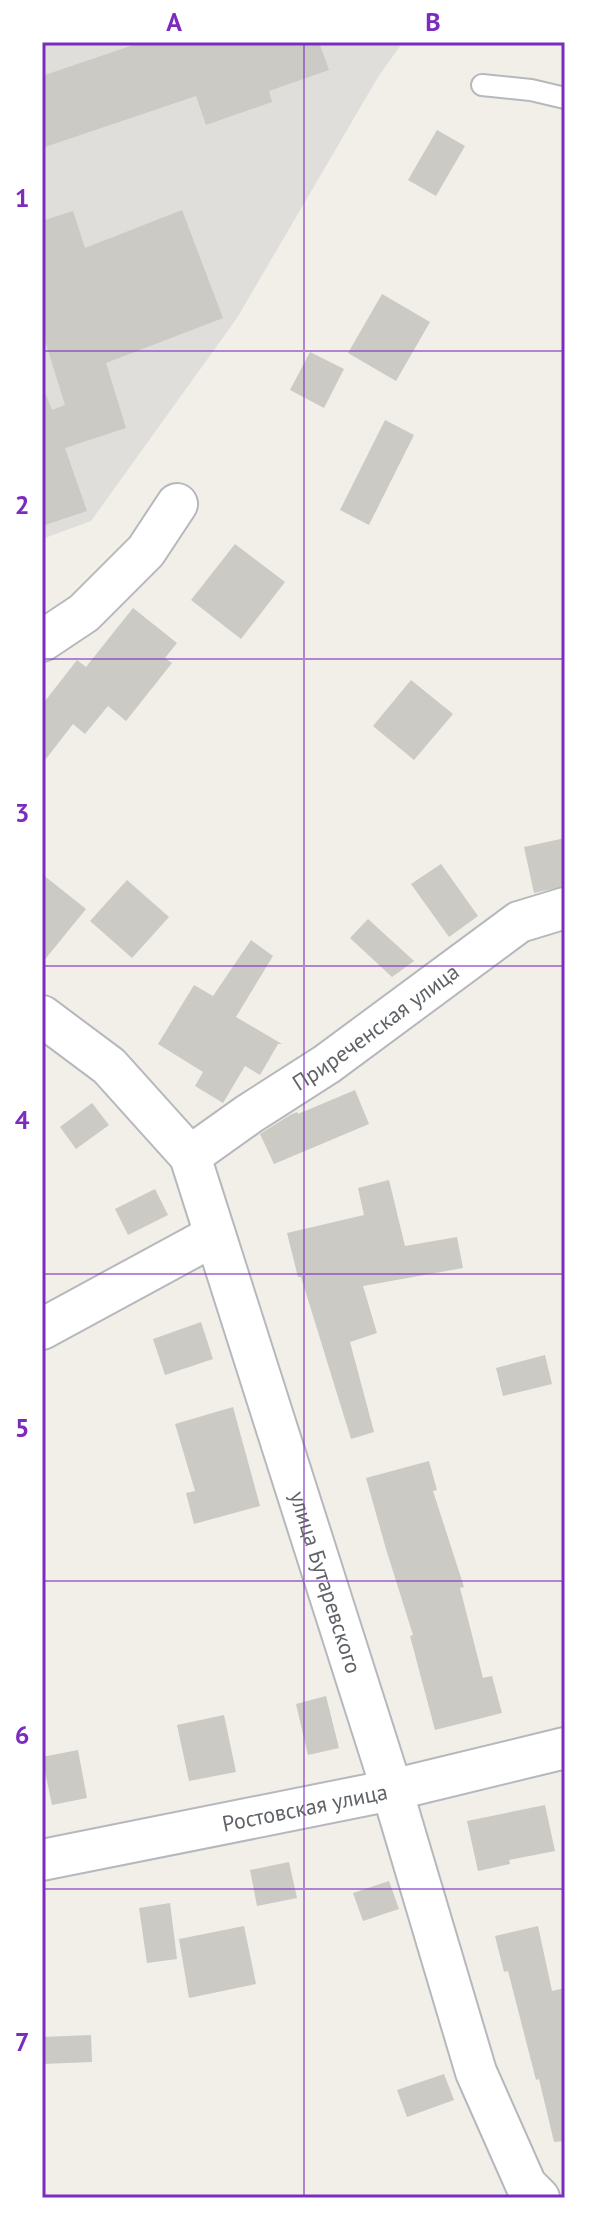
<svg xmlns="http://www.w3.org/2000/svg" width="607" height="2240" font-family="'PT Sans',sans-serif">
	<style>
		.industrial { fill: #e0deda }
		.building { fill: #cccac5 }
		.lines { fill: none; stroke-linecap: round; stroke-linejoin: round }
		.lane-casing { stroke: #b5b8bc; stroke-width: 24 }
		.street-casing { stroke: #b5b8bc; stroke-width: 44 }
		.lane { stroke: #fff; stroke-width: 20 }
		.street { stroke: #fff; stroke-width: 40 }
		.grid { fill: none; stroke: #7b2cbf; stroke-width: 2; stroke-opacity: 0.55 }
		.labels { text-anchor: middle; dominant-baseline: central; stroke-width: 6; stroke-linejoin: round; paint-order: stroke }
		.street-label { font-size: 22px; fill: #5f6368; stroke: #fff }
		.neatline { fill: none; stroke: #7b2cbf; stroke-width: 3 }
		.grid-label { font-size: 26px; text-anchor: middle; font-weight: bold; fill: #7b2cbf }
	</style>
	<rect width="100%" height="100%" fill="#f1efe8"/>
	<polygon class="industrial" points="42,42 403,42 378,77 237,318 91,521 42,539"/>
	<g class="building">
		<polygon points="142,42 319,42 329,70 269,91 272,102 206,125 196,96 42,148 42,76"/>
		<polygon points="437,130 465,146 436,196 408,180"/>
		<polygon points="182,210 223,318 106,363 126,428 65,448 87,511 42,526 42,396 46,395 52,410 65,405 42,331 42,221 73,211 85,248"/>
		<polygon points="382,294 430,322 396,381 348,353"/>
		<polygon points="310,352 344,369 324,408 290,390"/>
		<polygon points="385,420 414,435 369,525 340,510"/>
		<polygon points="235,544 285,582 241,639 191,600"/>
		<polygon points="133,608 177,643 165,658 172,663 126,721 108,706 85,734 73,724 42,764 42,705 77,660 86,667"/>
		<polygon points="411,680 453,714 414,760 373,726"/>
		<polygon points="565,838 565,886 534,893 524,847"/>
		<polygon points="441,864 478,916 449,937 411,884"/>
		<polygon points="42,874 86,909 42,963"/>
		<polygon points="127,880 169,917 132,958 90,921"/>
		<polygon points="368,919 414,961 392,977 350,938"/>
		<polygon points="251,940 273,956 236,1017 282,1044 278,1044 260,1075 245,1066 223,1103 195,1086 203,1072 158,1044 194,985 213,996"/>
		<polygon points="355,1090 369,1124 274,1164 260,1134 290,1115 297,1112 298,1114"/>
		<polygon points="92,1103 109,1125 76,1149 60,1127"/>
		<polygon points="389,1180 405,1246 457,1237 463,1268 363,1286 377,1333 350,1342 374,1432 351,1439 301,1277 298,1277 287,1233 364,1215 358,1188"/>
		<polygon points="155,1189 168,1215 128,1235 115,1209"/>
		<polygon points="201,1322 213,1359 165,1375 153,1339"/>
		<polygon points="545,1355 552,1384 503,1396 496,1368"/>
		<polygon points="233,1407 260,1506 194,1524 186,1493 195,1491 175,1424"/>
		<polygon points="429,1461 437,1490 433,1491 464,1587 460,1588 483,1678 492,1676 502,1713 435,1730 410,1636 413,1635 386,1549 366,1478"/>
		<polygon points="326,1696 339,1748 308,1755 296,1704"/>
		<polygon points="224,1715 236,1772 189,1781 177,1725"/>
		<polygon points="78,1750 87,1798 52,1805 42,1757"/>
		<polygon points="545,1805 555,1851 509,1860 510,1864 478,1871 467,1821"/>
		<polygon points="289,1862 297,1898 257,1906 250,1870"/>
		<polygon points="389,1881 399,1909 363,1921 353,1893"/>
		<polygon points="170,1903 177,1959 147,1963 139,1908"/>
		<polygon points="244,1926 256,1984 189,1998 179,1939"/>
		<polygon points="538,1926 552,1991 565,1988 565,2141 554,2142 539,2079 536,2080 508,1971 504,1972 495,1936"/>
		<polygon points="91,2035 92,2062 42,2064 42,2037"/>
		<polygon points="444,2074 454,2100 407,2117 397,2090"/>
	</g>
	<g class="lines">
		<g class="lane-casing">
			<polyline id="lane" points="482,85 531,90 565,98"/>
		</g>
		<g class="street-casing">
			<g id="street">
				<polyline points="42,641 84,613 146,551 177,504"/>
				<path id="s1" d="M42,1016l67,50 81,90 202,634 84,282 50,113 13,13"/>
				<path id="s2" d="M190,1156l59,-42 78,-50 192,-142 46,-14"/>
				<polyline points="42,1329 215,1235"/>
				<path id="s3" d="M42,1860l350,-70 173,-42"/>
			</g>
		</g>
		<use href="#lane" class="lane"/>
		<use href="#street" class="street"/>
	</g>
	<path class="grid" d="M304,42v2156M42,351h523M42,659h523M42,966h523M42,1274h523M42,1581h523M42,1889h523"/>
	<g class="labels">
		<g class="street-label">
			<text stroke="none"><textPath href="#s2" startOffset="226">Приреченская улица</textPath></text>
			<text stroke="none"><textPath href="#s1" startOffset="652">улица Бутаревского</textPath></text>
			<text stroke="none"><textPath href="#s3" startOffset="268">Ростовская улица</textPath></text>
		</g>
	</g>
	<rect width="607" height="2240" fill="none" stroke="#ffffff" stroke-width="88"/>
	<rect x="44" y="44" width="519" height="2152" class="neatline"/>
	<g class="grid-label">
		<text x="174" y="31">A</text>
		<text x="433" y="31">B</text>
		<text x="22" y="207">1</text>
		<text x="22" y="514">2</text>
		<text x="22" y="822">3</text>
		<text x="22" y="1129">4</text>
		<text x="22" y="1437">5</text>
		<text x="22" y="1744">6</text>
		<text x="22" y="2051">7</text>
	</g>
</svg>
